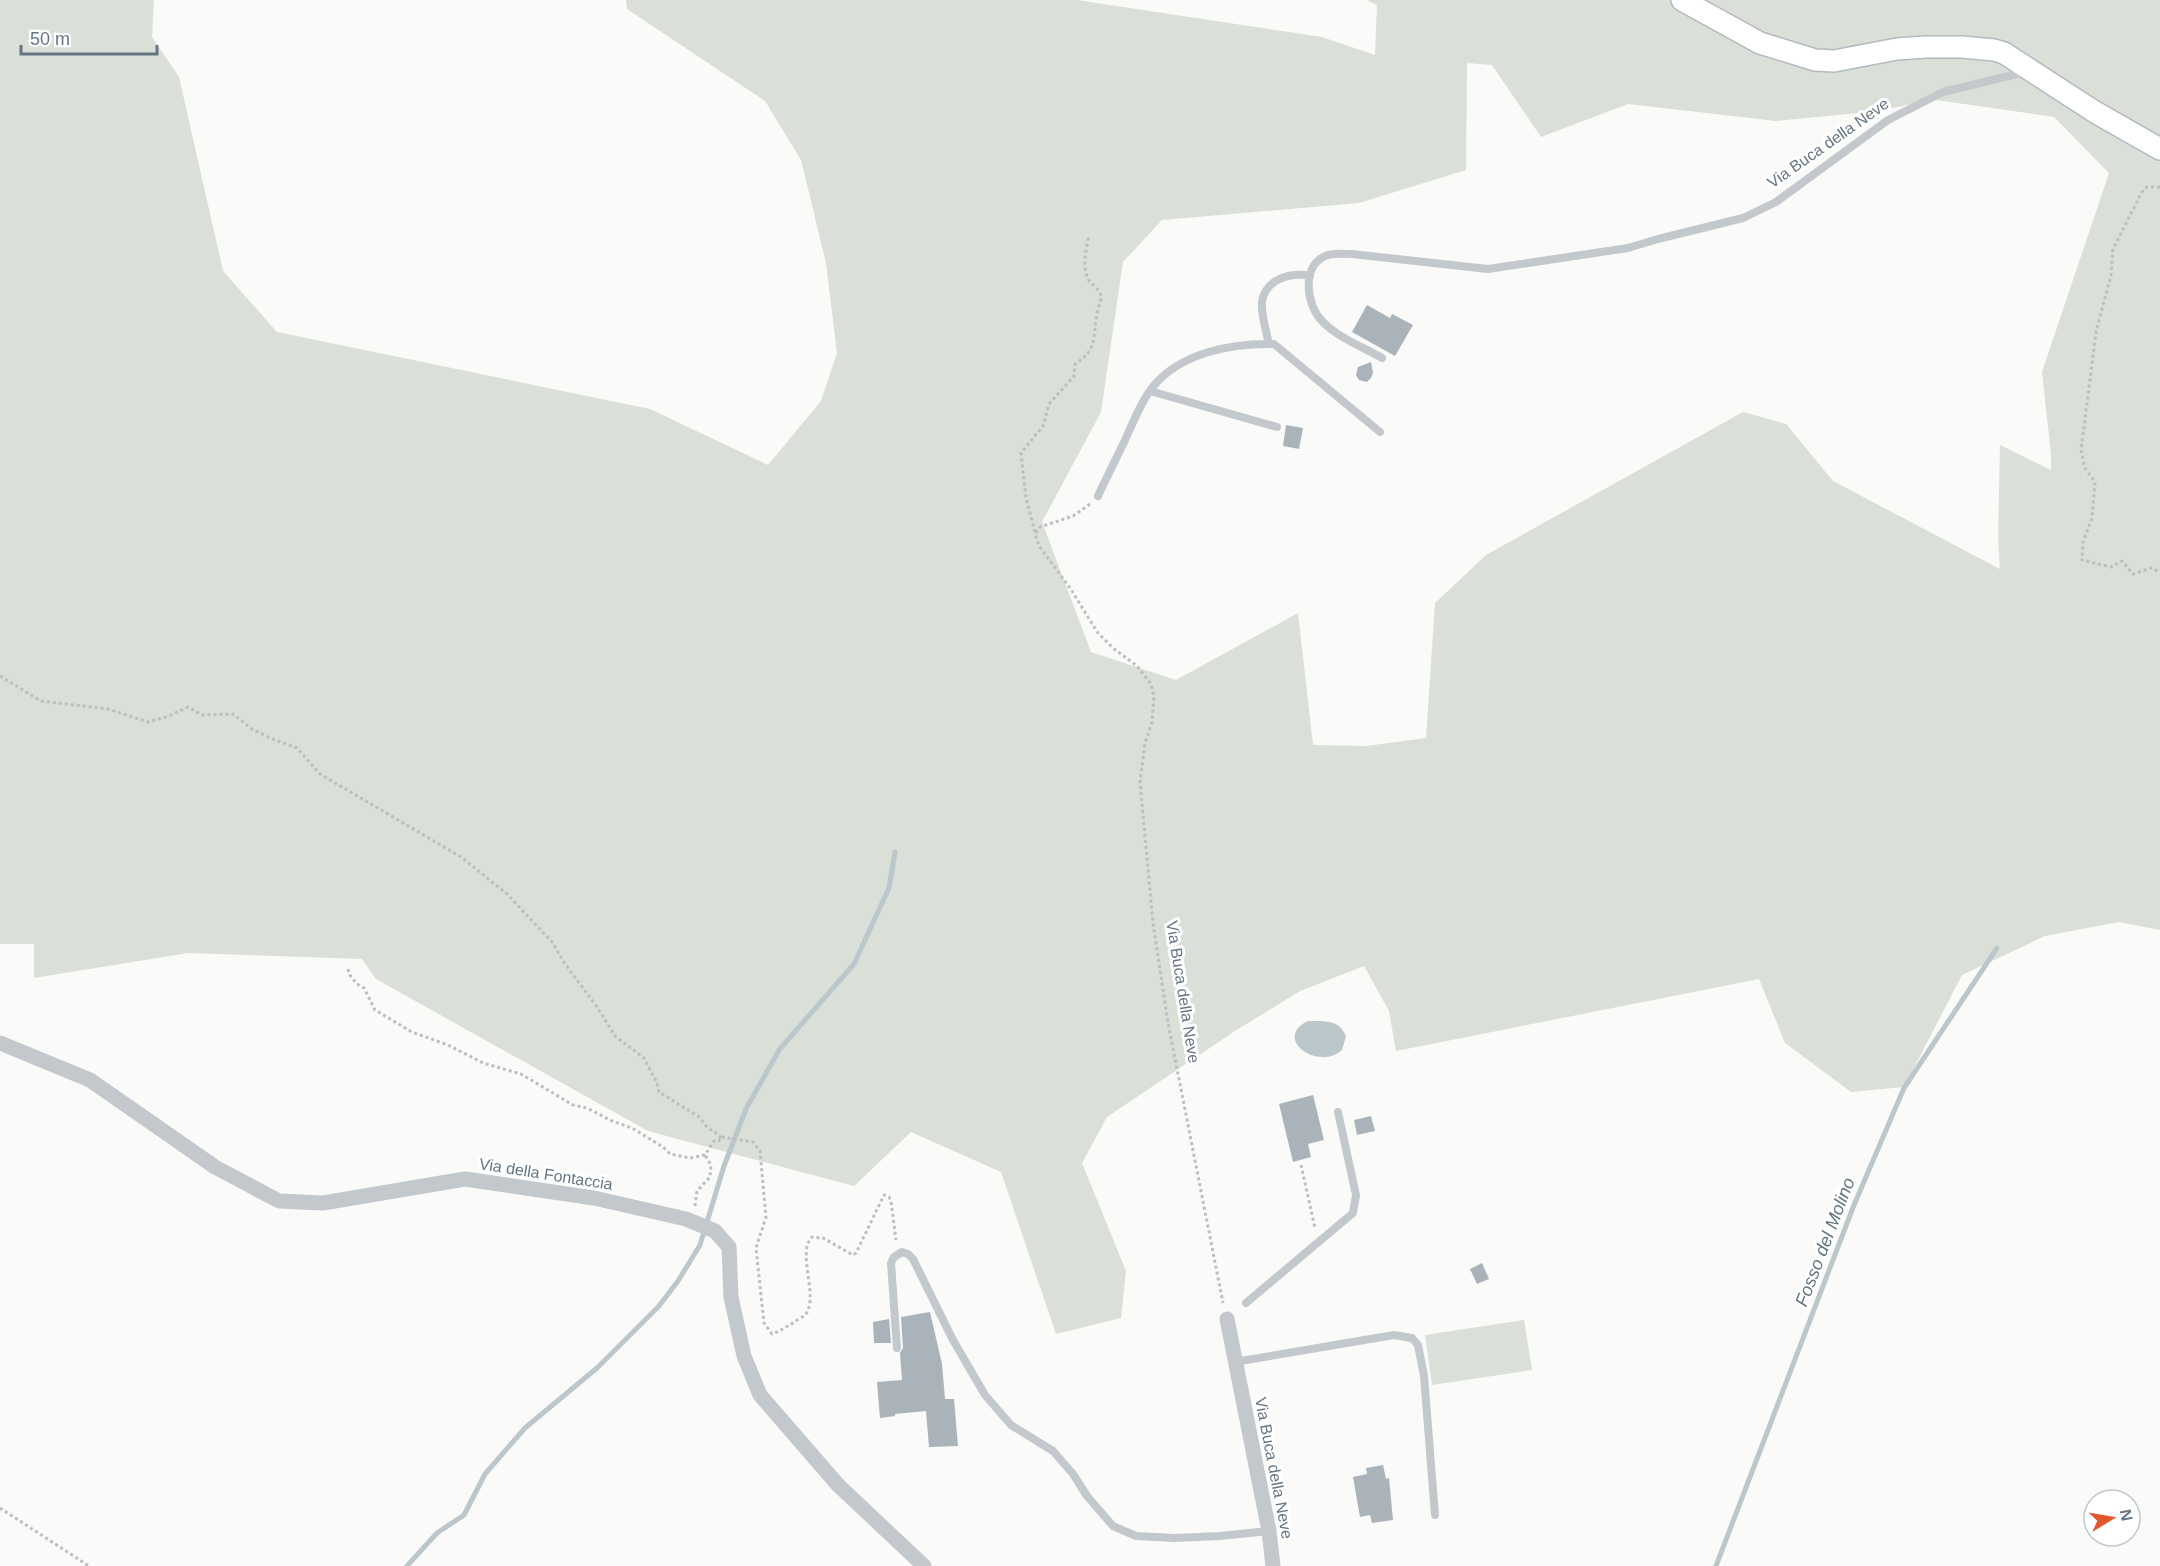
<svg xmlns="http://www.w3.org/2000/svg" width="2160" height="1566" font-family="Arial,sans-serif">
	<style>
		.green { fill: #dadfd7; fill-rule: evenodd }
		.water { fill: #bbc7cb }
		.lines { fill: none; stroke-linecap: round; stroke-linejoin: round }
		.stream { stroke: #bbc7cb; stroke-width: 5 }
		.building { fill: #aab3b9 }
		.secondary-casing { stroke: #b3babf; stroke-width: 24 }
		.path { stroke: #bbbfc2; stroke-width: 3; stroke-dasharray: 3 3; stroke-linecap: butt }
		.lane { stroke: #c3c8cc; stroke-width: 8 }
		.street { stroke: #c3c8cc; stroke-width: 15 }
		.secondary { stroke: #fff; stroke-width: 21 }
		.labels { text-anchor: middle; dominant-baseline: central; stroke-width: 6; stroke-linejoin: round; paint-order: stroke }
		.street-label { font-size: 16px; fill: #657683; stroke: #fff }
		.water-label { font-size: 18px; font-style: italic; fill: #60757c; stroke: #fff }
	</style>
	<rect width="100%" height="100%" fill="#fafaf8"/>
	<g class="green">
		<path d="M0,0h154l-2,37 27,40 44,194 54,61 373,77 118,56 53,-64 16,-48 -11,-90 -25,-103 -36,-59 -138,-92 -1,-9h451l245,37 53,18 2,-50 -10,-5h793v930l-41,-8 -74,14 -83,39 -58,112 -53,5 -66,-49 -26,-64 -363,72 -7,-40 -25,-45 -64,25 -65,40 -128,86 -25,46 44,108 -5,47 -65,16 -55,-162 -90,-40 -57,54 -206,-55 -272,-152 -14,-20 -174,-6 -154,25v-34h-34zM1467,63l25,2 49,72 87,-33 148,17 93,-9 67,-12 118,17 55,56 -67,199 9,82v16l-51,-25 -2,94 2,30 -167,-88 -47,-57 -43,-12 -257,143 -51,48 -9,135 -60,8 -53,-1 -15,-132 -122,67 -85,-28 -49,-130 59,-110 22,-150 39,-42 197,-17 107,-33z"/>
		<polygon points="1524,1320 1532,1370 1432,1385 1425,1335"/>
	</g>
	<path class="water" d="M1308,1021c16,0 31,-2 38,15l-4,14c-24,22 -70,-12 -34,-29z"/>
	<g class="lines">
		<g class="stream">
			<polyline points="407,1566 437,1533 464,1515 485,1474 525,1428 597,1368 659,1306 678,1281 700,1245 724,1166 746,1109 779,1050 854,964 889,888 895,852"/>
			<polyline points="1716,1566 1854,1205 1904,1088 1997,948"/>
		</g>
	</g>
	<g class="building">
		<polygon points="1367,305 1390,318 1392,314 1413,325 1395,356 1352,332"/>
		<polygon points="1371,362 1373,373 1371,378 1367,382 1359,380 1356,375 1358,367"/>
		<polygon points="1286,425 1303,428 1299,449 1283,446"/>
		<polygon points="1313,1095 1324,1140 1308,1144 1311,1157 1293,1162 1279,1104"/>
		<polygon points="1371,1116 1375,1131 1357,1135 1354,1120"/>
		<polygon points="1482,1263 1489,1279 1477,1284 1470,1269"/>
		<polygon points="930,1312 942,1364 945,1399 954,1399 958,1446 929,1447 926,1411 895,1414 895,1416 880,1418 877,1382 902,1380 900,1353 903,1348 901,1317"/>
		<polygon points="889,1319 891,1343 874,1343 873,1322"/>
		<polygon points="1383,1465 1386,1479 1389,1478 1393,1520 1372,1523 1370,1515 1360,1517 1353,1477 1367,1474 1366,1468"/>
	</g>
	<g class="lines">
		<g class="secondary-casing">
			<polyline id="secondary" points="1682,0 1760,43 1815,60 1834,61 1897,49 1926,47 1962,47 1994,50 2004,53 2095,112 2160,149"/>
		</g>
		<g class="path">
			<polyline points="2160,187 2147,187 2142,192 2113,249 2111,275 2096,332 2081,450 2085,468 2095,482 2092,518 2083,542 2082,560 2111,567 2122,561 2133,574 2151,568 2160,572"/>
			<polyline points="1090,504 1073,516 1040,527 1035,534 1039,546 1070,588 1098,633 1113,648 1137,666 1151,684 1154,697 1152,722 1145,743 1140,782 1153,923 1168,1023 1223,1303"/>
			<path d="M1035,532l-9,-34 -5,-45 22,-27 6,-22 25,-28 1,-12c23,-15 17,-24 22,-49 0,-5 4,-13 4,-18 -1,-7 -7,-11 -11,-15 -9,-12 -4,-33 -1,-46"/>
			<polyline points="0,676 41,701 108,709 148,722 169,716 188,707 202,715 233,714 252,729 270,738 297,748 320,774 461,857 506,893 552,942 563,961 597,1007 615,1036 644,1058 657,1083 659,1092 699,1117 708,1128 719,1135 721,1138"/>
			<path d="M348,969l1,5 8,10 7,4 11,22 37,22 36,13 35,18 38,11 52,31 14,3 25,13 20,7 31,19 7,7 20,4 15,-3 9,-14h5l2,-4 32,5 7,9 6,66 -10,31 8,75 8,11c8,-3 14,-7 21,-11 3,-3 9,-5 12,-8 15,-17 -9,-62 7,-78l11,1 30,17 3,-2 28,-58 5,2 2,4 5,39"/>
			<polyline points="1301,1165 1315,1228"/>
			<polyline points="695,1206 697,1191 710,1177 711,1165 705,1155"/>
			<polyline points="0,1508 89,1566"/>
		</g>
		<g class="lane">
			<path d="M1269,344c-3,-14 -8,-28 -7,-42 3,-23 29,-30 48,-26"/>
			<path d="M1382,358c-17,-10 -45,-21 -59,-36 -17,-16 -23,-58 5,-67 8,-2 16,-1 24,-1l136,15 140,-21 30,-9 85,-21 33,-16 112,-82 55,-28 74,-18 6,-7"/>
			<polyline points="1150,391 1277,427"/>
			<path d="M1098,496c10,-22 22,-44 32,-67 6,-14 12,-28 22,-41 27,-35 79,-45 122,-44l106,88"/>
			<polyline points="1246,1303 1353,1213 1356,1195 1338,1112"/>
			<polyline points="897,1348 891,1263 894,1257 902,1252 908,1254 913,1259 953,1340 985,1395 1011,1425 1053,1451 1073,1474 1087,1496 1113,1526 1136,1536 1175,1538 1220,1536 1269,1531"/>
			<polyline points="1235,1362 1394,1335 1412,1338 1418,1345 1424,1376 1435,1515"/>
		</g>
		<g class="street">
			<polyline points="0,1043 90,1080 215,1167 279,1201 323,1203 465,1179 594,1198 686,1219 715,1231 729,1247 731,1297 744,1356 760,1395 838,1485 924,1566"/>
			<polyline points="1227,1319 1269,1531 1273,1566"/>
		</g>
		<use href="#secondary" class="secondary"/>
	</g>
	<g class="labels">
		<g class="street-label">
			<text transform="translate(1828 143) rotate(-35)">Via Buca della Neve</text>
			<text transform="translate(1183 992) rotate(81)">Via Buca della Neve</text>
			<text transform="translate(546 1174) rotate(9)">Via della Fontaccia</text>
			<text transform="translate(1274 1468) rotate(79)">Via Buca della Neve</text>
		</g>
		<g class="water-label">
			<text transform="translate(1825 1242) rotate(-69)">Fosso del Molino</text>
		</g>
	</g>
	<g transform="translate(2112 1518) rotate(79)"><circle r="28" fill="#ffffff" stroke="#c1c8cd" stroke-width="1.5"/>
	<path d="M0-4.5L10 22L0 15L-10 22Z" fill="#e4572e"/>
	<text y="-9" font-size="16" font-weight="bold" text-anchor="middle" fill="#657683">N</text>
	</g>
	<path d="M21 45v9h136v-9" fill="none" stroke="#657683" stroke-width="3"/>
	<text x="30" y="45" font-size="18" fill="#657683" stroke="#ffffff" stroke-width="4.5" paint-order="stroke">50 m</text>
</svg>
